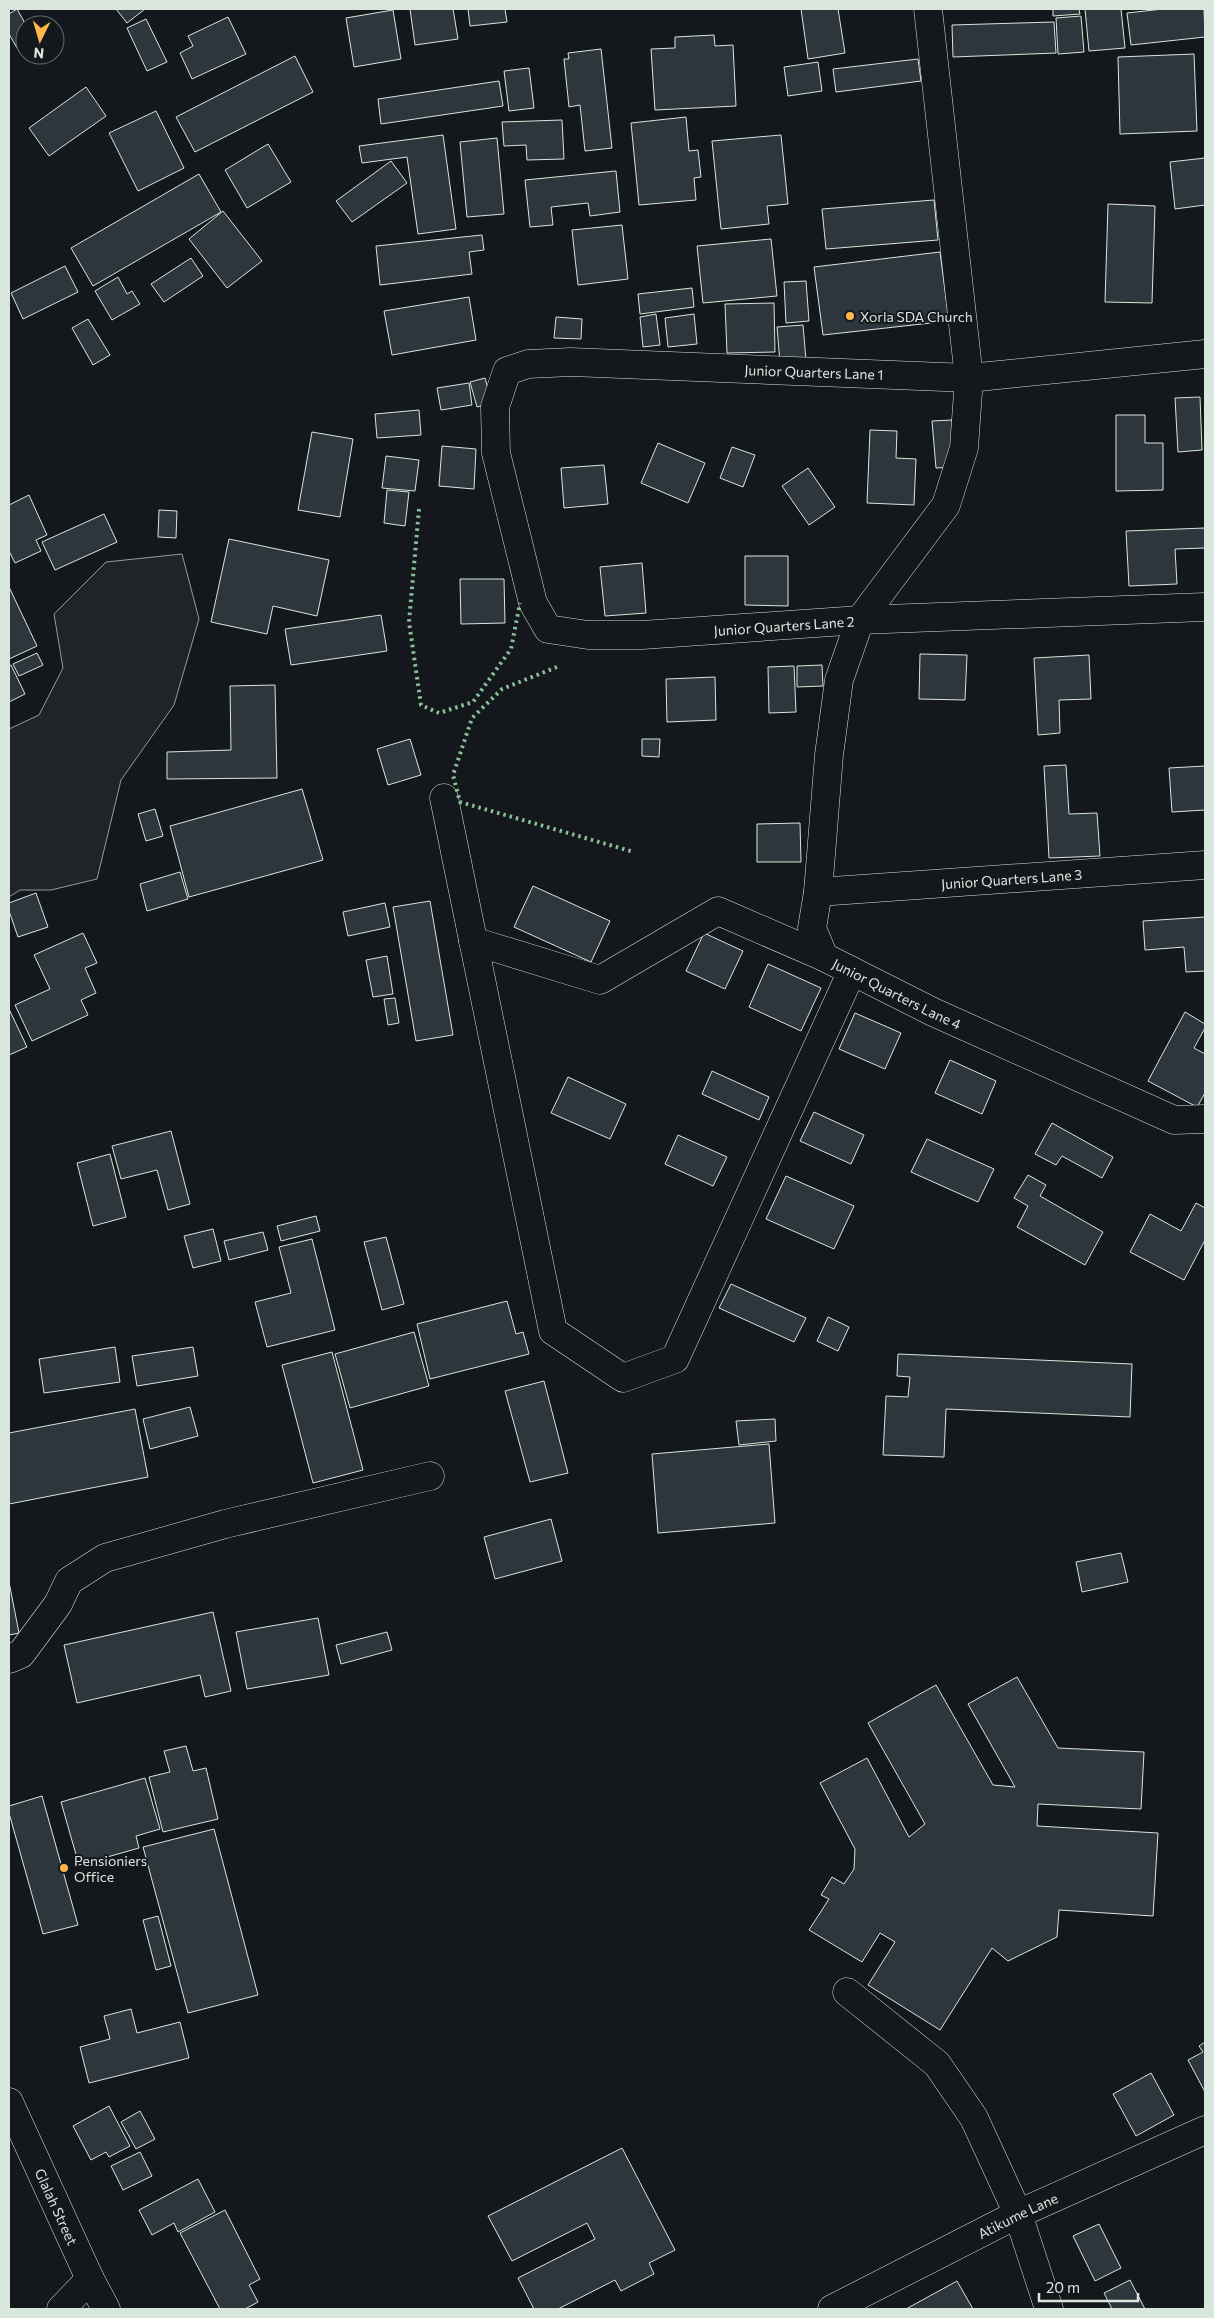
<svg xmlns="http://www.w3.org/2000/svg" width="1214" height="2318" font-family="Commissioner,sans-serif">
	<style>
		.green { fill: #202428; stroke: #939e99 }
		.building { fill: #2c363c; stroke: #d8e6dc }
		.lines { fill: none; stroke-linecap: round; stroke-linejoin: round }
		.minor-casing { stroke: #d8e6dc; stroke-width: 29 }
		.minor { stroke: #14181c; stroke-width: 28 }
		.hedge { stroke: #8ac095; stroke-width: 4; stroke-dasharray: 2.5 4; stroke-linecap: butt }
		.poi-dot { fill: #ffb74d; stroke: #14181c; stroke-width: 2 }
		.labels { text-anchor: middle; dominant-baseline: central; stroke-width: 4; stroke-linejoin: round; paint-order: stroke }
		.poi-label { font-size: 14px; fill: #d8e6dc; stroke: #14181c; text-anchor: start }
		.street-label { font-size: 14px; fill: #d8e6dc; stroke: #14181c }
	</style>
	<rect width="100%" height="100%" fill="#14181c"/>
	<polygon class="green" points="182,554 199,619 174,705 121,780 97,879 51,890 20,890 9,897 9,729 39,715 63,668 54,614 106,562"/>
	<g class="building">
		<polygon points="17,9 26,25 25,50 20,53 9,34 9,14"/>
		<polygon points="116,9 145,9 127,23"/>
		<polygon points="410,9 453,9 458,39 415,45"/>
		<polygon points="468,9 505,9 507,22 470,26"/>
		<polygon points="801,9 838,9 845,53 808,59"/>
		<polygon points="1053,9 1079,9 1080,14 1053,16"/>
		<polygon points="1085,9 1121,9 1125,48 1089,51"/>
		<polygon points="1163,9 1204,9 1205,37 1131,45 1127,13"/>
		<polygon points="393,10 401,59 354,67 346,18"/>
		<polygon points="1081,16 1084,52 1058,54 1056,18"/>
		<polygon points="228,17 246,54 192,79 180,53 193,46 188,36"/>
		<polygon points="146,19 167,62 147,71 127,28"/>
		<polygon points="1054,22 1056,53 953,57 952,25"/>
		<polygon points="714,35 715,46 733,45 736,106 655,110 651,49 675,48 675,37"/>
		<polygon points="601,49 612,148 585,151 580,105 569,107 564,59 569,59 568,53"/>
		<polygon points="1194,54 1197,131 1120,134 1118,57"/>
		<polygon points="295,56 313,92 195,152 176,117"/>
		<polygon points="918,59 921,81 836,92 833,69"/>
		<polygon points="818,62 822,91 788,96 784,67"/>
		<polygon points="529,68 534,108 509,111 504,71"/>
		<polygon points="499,81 503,106 381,124 378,99"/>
		<polygon points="86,87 106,116 49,156 29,128"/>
		<polygon points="156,111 184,168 138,191 109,133"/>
		<polygon points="686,117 689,151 698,150 701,177 694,178 696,200 639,205 631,123"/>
		<polygon points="562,120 564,159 527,160 526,145 504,146 502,122"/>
		<polygon points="443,135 456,229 418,234 407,157 362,163 359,146"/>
		<polygon points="781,135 788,204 767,206 769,224 721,229 712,141"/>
		<polygon points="497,138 504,214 467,217 460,142"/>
		<polygon points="268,144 291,182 247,208 225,170"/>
		<polygon points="1205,158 1205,205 1175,209 1170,162"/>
		<polygon points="391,161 407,183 352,222 336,201"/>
		<polygon points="616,171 620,212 590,216 588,203 551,207 553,225 530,227 525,180"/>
		<polygon points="199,174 221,212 93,286 71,248"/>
		<polygon points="934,200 938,240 826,249 822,209"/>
		<polygon points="1108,204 1155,206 1152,303 1105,302"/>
		<polygon points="223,211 262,261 227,288 189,239"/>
		<polygon points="622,225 628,279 578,285 572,230"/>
		<polygon points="482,235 484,250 469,252 472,274 380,285 376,246"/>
		<polygon points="771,239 777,296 703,303 697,246"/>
		<polygon points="940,252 949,321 823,335 814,267"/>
		<polygon points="191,258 203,276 164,302 151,284"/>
		<polygon points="65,266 78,292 23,319 11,293"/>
		<polygon points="118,277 127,294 132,291 140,304 112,320 95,291"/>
		<polygon points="806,281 809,321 786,323 784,282"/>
		<polygon points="692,288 694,307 640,314 638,294"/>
		<polygon points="469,297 476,340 392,355 384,311"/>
		<polygon points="774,303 775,352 727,353 725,304"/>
		<polygon points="656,314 660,345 643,347 640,317"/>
		<polygon points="694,314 697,344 668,347 665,318"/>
		<polygon points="556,317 582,319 581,339 554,338"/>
		<polygon points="88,319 110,355 93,365 72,328"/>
		<polygon points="803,325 806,360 780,363 777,327"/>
		<polygon points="485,378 492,403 477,407 470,382"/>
		<polygon points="469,383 472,405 441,410 437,388"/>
		<polygon points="1200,397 1202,450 1178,452 1175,398"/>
		<polygon points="419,410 421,435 377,438 375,414"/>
		<polygon points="1116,415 1145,415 1145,443 1163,443 1163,490 1116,491"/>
		<polygon points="952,420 955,467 936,468 932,421"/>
		<polygon points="870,430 897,431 896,458 916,459 914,505 867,503"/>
		<polygon points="312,432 353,439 340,517 298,510"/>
		<polygon points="658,443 705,463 688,503 641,483"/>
		<polygon points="442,446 476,449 474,489 439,486"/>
		<polygon points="732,447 755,455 743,487 720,478"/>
		<polygon points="386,456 419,460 415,491 382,488"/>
		<polygon points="604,465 608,504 564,508 561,468"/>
		<polygon points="808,468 835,507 809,525 782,486"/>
		<polygon points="387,490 409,492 405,526 384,523"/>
		<polygon points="29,495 47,535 36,540 41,551 15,563 9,551 9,505"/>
		<polygon points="159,510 177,511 176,538 158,537"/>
		<polygon points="104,514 117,542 55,570 42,542"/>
		<polygon points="1205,528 1205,548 1175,549 1177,584 1129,586 1126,531"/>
		<polygon points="229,539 329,560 317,616 273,606 267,634 211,622"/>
		<polygon points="745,556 788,556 788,606 745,605"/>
		<polygon points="642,563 646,613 605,616 600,567"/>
		<polygon points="460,579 504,579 505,623 461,624"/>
		<polygon points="9,587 37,646 9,659"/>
		<polygon points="381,615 387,651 291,665 285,629"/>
		<polygon points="37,653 43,665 19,676 13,664"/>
		<polygon points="920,654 967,655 965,700 919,699"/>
		<polygon points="1089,655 1091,699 1059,700 1060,733 1038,735 1034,658"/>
		<polygon points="11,665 25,694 9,702 9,666"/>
		<polygon points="822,665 823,686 797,687 797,666"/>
		<polygon points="794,666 796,712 769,713 768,667"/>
		<polygon points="715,677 716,720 667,722 666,679"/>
		<polygon points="275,685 277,778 167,779 167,752 231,750 230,686"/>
		<polygon points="410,739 421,775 388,785 377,749"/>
		<polygon points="642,739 660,739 659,757 642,756"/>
		<polygon points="1066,765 1069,814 1097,813 1100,856 1049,858 1044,766"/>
		<polygon points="1205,766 1205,810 1172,812 1169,768"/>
		<polygon points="302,789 323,860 189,897 170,826"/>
		<polygon points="155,809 163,836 146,841 138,814"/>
		<polygon points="800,823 801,862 757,862 757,824"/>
		<polygon points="180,872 188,899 147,911 140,884"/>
		<polygon points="533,886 610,921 591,962 514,927"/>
		<polygon points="36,893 48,927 18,937 9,911 9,903"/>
		<polygon points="430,901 453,1035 416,1041 393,907"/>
		<polygon points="385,903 390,927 348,936 343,912"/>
		<polygon points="1205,917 1205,971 1186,972 1184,947 1145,950 1143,921"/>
		<polygon points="83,933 97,963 85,968 96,993 81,1000 88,1015 32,1041 15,1005 50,989 34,955"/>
		<polygon points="704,933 743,951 725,989 686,971"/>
		<polygon points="387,956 393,994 373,997 366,960"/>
		<polygon points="768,964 821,988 801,1031 749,1007"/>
		<polygon points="395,998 399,1023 388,1025 384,999"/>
		<polygon points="9,1009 27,1047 9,1055"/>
		<polygon points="1185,1012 1205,1024 1205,1028 1194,1048 1205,1054 1205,1093 1197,1107 1148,1081"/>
		<polygon points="855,1013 901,1033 885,1069 839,1049"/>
		<polygon points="950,1060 996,1081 982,1114 935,1093"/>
		<polygon points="712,1071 769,1097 759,1120 702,1094"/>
		<polygon points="568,1077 626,1104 610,1139 551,1113"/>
		<polygon points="814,1112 864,1135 851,1164 800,1141"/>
		<polygon points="1052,1123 1113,1157 1102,1178 1062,1156 1056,1165 1035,1154"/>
		<polygon points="171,1131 190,1204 168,1210 157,1170 121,1179 112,1146"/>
		<polygon points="678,1135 727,1157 713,1186 665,1164"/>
		<polygon points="927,1139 994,1169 978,1202 911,1172"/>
		<polygon points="110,1154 126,1217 93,1226 77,1163"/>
		<polygon points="1028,1175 1046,1185 1040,1196 1103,1232 1085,1265 1017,1227 1028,1206 1014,1198"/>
		<polygon points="786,1176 854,1206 834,1249 766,1219"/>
		<polygon points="1196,1203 1205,1208 1205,1240 1184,1280 1130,1252 1150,1214 1181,1231"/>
		<polygon points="316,1216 320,1231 281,1241 277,1226"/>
		<polygon points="213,1229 221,1261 193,1268 184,1236"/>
		<polygon points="263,1232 268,1250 229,1260 224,1241"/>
		<polygon points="386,1237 404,1304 382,1310 364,1242"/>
		<polygon points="312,1239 335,1330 267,1347 255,1302 291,1293 279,1247"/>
		<polygon points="731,1284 806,1318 794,1342 719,1308"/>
		<polygon points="507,1301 516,1334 523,1332 529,1354 430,1379 417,1324"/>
		<polygon points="828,1317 849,1327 838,1351 817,1341"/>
		<polygon points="414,1332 429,1386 350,1408 335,1354"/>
		<polygon points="115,1347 120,1382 44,1393 39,1359"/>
		<polygon points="193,1347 198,1376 137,1386 132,1356"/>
		<polygon points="332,1352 363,1470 313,1483 282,1365"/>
		<polygon points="898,1354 1132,1364 1130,1417 946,1409 944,1457 883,1455 886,1396 908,1397 910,1377 897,1376"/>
		<polygon points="544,1381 568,1473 530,1482 505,1391"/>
		<polygon points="190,1407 198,1436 150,1449 143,1419"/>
		<polygon points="135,1409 148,1477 9,1504 9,1433"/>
		<polygon points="775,1419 776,1441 739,1445 736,1421"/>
		<polygon points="769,1444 775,1523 658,1533 652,1454"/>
		<polygon points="551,1519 562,1561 495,1579 484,1537"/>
		<polygon points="1121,1553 1128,1582 1082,1592 1076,1562"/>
		<polygon points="9,1582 19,1633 9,1635"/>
		<polygon points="213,1612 231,1691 205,1697 200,1675 77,1703 64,1645"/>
		<polygon points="318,1618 329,1675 247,1689 236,1632"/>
		<polygon points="387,1632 392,1650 341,1664 336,1645"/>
		<polygon points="1017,1677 1058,1748 1144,1752 1141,1809 1038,1804 1037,1826 1158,1833 1153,1916 1059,1910 1057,1937 1008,1961 992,1948 940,2030 868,1985 895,1942 880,1933 862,1962 809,1930 829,1899 821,1895 832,1877 844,1884 854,1869 855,1849 820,1783 867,1758 909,1837 925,1824 868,1723 936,1685 993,1785 1015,1787 968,1704"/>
		<polygon points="186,1746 193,1771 206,1768 218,1819 163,1832 149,1777 170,1772 164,1751"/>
		<polygon points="145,1778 160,1829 136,1836 139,1848 79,1865 61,1802"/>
		<polygon points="42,1796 78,1925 43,1934 9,1813 9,1806"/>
		<polygon points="214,1829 258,1995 188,2013 143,1847"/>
		<polygon points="158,1916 171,1966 156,1970 143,1920"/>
		<polygon points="131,2009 137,2033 180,2022 189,2058 89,2083 80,2047 110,2039 104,2016"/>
		<polygon points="1205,2042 1205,2092 1188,2060 1203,2052 1199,2046"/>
		<polygon points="1151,2073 1174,2115 1136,2136 1113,2094"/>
		<polygon points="109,2106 130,2146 109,2157 106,2152 91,2160 73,2126"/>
		<polygon points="140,2111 155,2139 136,2149 121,2122"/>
		<polygon points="622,2148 675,2250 649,2263 654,2274 621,2291 615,2280 558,2309 534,2309 518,2278 595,2239 587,2223 512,2261 488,2216"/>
		<polygon points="140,2152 152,2176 123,2190 111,2166"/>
		<polygon points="198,2179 215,2212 178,2232 174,2223 152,2235 139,2210"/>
		<polygon points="225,2210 260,2279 249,2285 258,2302 245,2309 220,2309 180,2233"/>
		<polygon points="1099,2224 1121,2268 1095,2281 1073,2236"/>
		<polygon points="1130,2280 1145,2309 1112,2309 1104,2293"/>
		<polygon points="957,2281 973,2309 906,2309"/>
	</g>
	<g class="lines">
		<g class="minor-casing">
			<g id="minor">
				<path id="s1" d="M928,9l41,369 -5,70 -18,57 -86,115 -21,60 -10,75 -11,137 -6,36 12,29 109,55 241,108 31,-1"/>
				<path id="s2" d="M1205,354l-236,24 -398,-16 -43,2 -21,7 -12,36 1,46 37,150 15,26 40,6h54l218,-15 345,-13"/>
				<polyline points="444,798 553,1331 623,1378 675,1359 852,971"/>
				<path id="s3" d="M818,892l387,-27"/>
				<polyline points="473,941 600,980 718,911 824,957"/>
				<polyline points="9,1659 21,1654 58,1604 69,1581 105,1558 225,1524 430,1476"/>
				<polyline points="847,1992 937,2064 974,2118 1018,2214 1049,2309"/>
				<path id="s4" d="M9,2102l81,177 16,30"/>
				<polyline points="61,2309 90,2279"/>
				<path id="s5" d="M832,2309l186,-95 187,-84"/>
			</g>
		</g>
		<use href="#minor" class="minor"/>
		<g class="hedge">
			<polyline points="419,509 409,622 421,705 439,713 473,702 511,649 520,603"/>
			<polyline points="557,667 502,689 472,718 453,775 460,802 634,852"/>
		</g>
	</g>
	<g class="poi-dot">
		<circle cx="850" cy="316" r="5"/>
		<circle cx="64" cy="1868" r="5"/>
	</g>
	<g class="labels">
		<g class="poi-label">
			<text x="860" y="316">Xorla SDA Church</text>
			<text x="74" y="1860">Pensioniers<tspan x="74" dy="16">Office</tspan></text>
		</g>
		<g class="street-label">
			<text transform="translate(814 372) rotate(2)">Junior Quarters Lane 1</text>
			<text stroke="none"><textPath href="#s2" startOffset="1206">Junior Quarters Lane 2</textPath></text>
			<text stroke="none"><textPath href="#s3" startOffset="194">Junior Quarters Lane 3</textPath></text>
			<text stroke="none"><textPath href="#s1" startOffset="1071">Junior Quarters Lane 4</textPath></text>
			<text stroke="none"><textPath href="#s4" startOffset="115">Glalah Street</textPath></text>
			<text stroke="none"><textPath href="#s5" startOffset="208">Atikume Lane</textPath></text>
		</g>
	</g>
	<rect width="1214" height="2318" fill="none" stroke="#d8e6dc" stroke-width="20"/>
	<g transform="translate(40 40) rotate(185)"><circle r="24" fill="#14181c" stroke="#626a69"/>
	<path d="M0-4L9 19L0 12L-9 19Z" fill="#ffb74d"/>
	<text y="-8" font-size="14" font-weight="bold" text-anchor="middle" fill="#d8e6dc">N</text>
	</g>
	<path d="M1039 2293v8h99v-8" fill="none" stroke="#d8e6dc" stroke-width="2.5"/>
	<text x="1046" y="2293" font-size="15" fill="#d8e6dc" stroke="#14181c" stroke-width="4" paint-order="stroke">20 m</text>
</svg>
